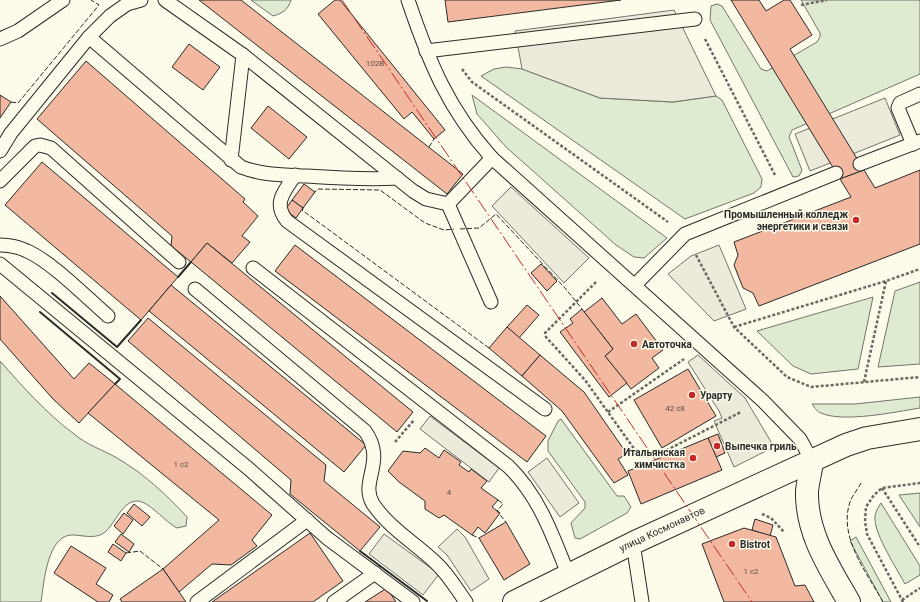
<svg xmlns="http://www.w3.org/2000/svg" width="920" height="602" font-family="Roboto,sans-serif">
	<style>
		.green { fill: #deebd1; stroke: #74746e }
		.parking { fill: #eceadb; stroke: #74746e }
		.building { fill: #f2b8a0; stroke: #2b2b2b }
		.lines { fill: none; stroke-linecap: round; stroke-linejoin: round }
		.service-casing { stroke: #2b2b2b; stroke-width: 15 }
		.secondary-casing { stroke: #2b2b2b; stroke-width: 24 }
		.path { stroke: #6a6964; stroke-width: 2.5; stroke-dasharray: 3 2; stroke-linecap: butt }
		.service { stroke: #fdfbea; stroke-width: 13 }
		.secondary { stroke: #fdfbea; stroke-width: 22 }
		.fence { stroke: #2b2b2b; stroke-width: 1; stroke-dasharray: 5 2; stroke-linecap: butt }
		.wall { stroke: #2b2b2b; stroke-width: 2 }
		.power { stroke: #c62828; stroke-width: 1; stroke-dasharray: 14 3 2 3; stroke-linecap: butt }
		.poi-dot { fill: #c62828; stroke: #fdfbea; stroke-width: 1.5 }
		.labels { text-anchor: middle; dominant-baseline: central; stroke-width: 3; stroke-linejoin: round; paint-order: stroke }
		.number-label { font-size: 8px; fill: #5d4e48 }
		.poi-label { font-size: 10px; font-weight: bold; fill: #2b2b2b; stroke: #fdfbea; text-anchor: start }
		.street-label { font-size: 10px; fill: #2b2b2b; stroke: #fdfbea }
	</style>
	<rect width="100%" height="100%" fill="#fdfbea"/>
	<g class="green">
		<path d="M251,0h40c-3,10 -8,13 -18,16z"/>
		<polygon points="801,0 920,0 920,74 792,130 789,137 802,170 799,176 793,177 710,20 711,6 717,4 722,6 761,69 767,71 817,42 820,37 820,33"/>
		<polygon points="506,67 522,69 600,98 673,102 716,96 722,100 762,179 761,187 754,193 685,219 481,76 494,69"/>
		<polygon points="472,95 667,238 644,258 634,257 616,245 506,147 477,114"/>
		<polygon points="920,282 920,364 878,367 895,291"/>
		<polygon points="873,297 858,369 811,374 793,366 757,331"/>
		<path d="M0,361c23,26 46,52 74,73 13,11 29,16 43,24 26,15 50,37 70,59l-1,9 -9,2c-12,-6 -28,-27 -40,-27 -15,0 -22,23 -32,31 -8,7 -20,4 -30,3 -28,-3 -31,48 -34,67h-41z"/>
		<path d="M920,397v11c-25,4 -77,15 -99,5 -4,-1 -6,-5 -9,-9h43z"/>
		<polygon points="561,419 617,496 624,496 631,507 627,513 580,539 575,538 571,523 585,508 585,502 548,451 548,441 558,421"/>
		<polygon points="920,493 920,527 899,495"/>
		<path d="M881,503l39,63v9l-15,9c-8,-15 -29,-47 -30,-64 -1,-6 3,-12 6,-17z"/>
		<polygon points="856,537 891,602 883,602 850,541"/>
	</g>
	<g class="parking">
		<polygon points="674,10 716,96 673,102 600,98 522,69 515,31"/>
		<polygon points="885,98 900,135 810,171 795,134"/>
		<polygon points="511,187 589,258 564,283 492,206"/>
		<polygon points="719,245 746,309 714,321 668,274 691,256"/>
		<polygon points="698,355 745,398 774,447 734,467 714,421 722,418 719,411 688,362"/>
		<polygon points="430,416 499,468 489,482 420,429"/>
		<polygon points="547,458 579,503 560,517 528,472"/>
		<polygon points="457,529 465,537 489,579 471,591 447,555 438,547"/>
		<polygon points="384,534 439,574 423,595 369,554"/>
	</g>
	<g class="building">
		<polygon points="199,0 241,0 463,174 447,194"/>
		<polygon points="335,0 340,0 445,130 434,139 412,112 404,119 318,14"/>
		<polygon points="445,0 621,0 448,22"/>
		<polygon points="731,0 759,0 766,11 784,0 790,0 812,35 790,49 864,170 840,179"/>
		<polygon points="189,44 220,67 203,90 172,67"/>
		<polygon points="86,61 245,199 243,202 258,216 242,236 250,242 232,263 207,243 191,262 171,246 172,236 37,119"/>
		<polygon points="0,95 11,102 0,118"/>
		<polygon points="268,106 307,137 289,159 251,128"/>
		<polygon points="42,162 178,277 141,320 5,205"/>
		<polygon points="864,170 875,188 920,170 920,244 759,306 753,293 743,288 734,265 738,255 734,242 851,197 840,179"/>
		<polygon points="304,184 315,192 303,208 292,200"/>
		<polygon points="292,200 303,208 296,218 285,210"/>
		<polygon points="207,243 413,412 397,432 191,262"/>
		<polygon points="295,245 546,436 527,462 275,271"/>
		<polygon points="541,264 557,281 547,291 531,273"/>
		<polygon points="171,285 366,445 344,472 149,311"/>
		<polygon points="0,296 74,379 89,363 115,384 79,423 53,399 0,339"/>
		<polygon points="602,298 622,324 636,314 663,350 652,358 659,368 631,389 605,356 613,349 584,312"/>
		<polygon points="527,305 539,315 519,338 507,327"/>
		<polygon points="582,309 613,349 605,356 627,383 609,397 560,332 573,323 570,319"/>
		<polygon points="148,318 326,465 324,481 380,527 360,551 290,494 291,480 128,341"/>
		<polygon points="507,327 540,355 522,376 489,348"/>
		<polygon points="540,355 584,392 627,454 618,459 628,475 614,483 562,411 522,376"/>
		<polygon points="688,369 716,416 662,448 634,400"/>
		<polygon points="115,384 272,515 252,540 257,546 231,565 212,564 179,592 163,569 219,520 88,413"/>
		<polygon points="718,434 725,453 716,457 708,438"/>
		<polygon points="708,438 722,470 641,504 628,471"/>
		<polygon points="425,448 439,458 444,450 461,462 459,465 469,472 471,469 487,481 481,488 498,500 492,507 500,513 485,533 478,527 472,535 444,515 439,518 425,509 425,501 399,482 388,471 403,451 420,453"/>
		<polygon points="134,504 150,517 142,526 127,513"/>
		<polygon points="124,513 133,520 123,534 114,526"/>
		<polygon points="755,519 773,525 770,536 752,530"/>
		<polygon points="506,522 530,564 504,580 479,538"/>
		<polygon points="744,528 776,537 795,586 805,585 814,602 724,602 702,544"/>
		<polygon points="310,533 343,581 313,602 212,602"/>
		<polygon points="121,534 134,544 129,552 115,542"/>
		<polygon points="113,544 126,553 121,561 108,552"/>
		<polygon points="71,546 106,568 96,584 113,595 109,602 98,602 54,573"/>
		<polygon points="163,569 186,602 122,602 120,599"/>
		<polygon points="387,588 396,602 365,602"/>
	</g>
	<g class="lines">
		<g class="service-casing">
			<g id="service">
				<polyline points="165,0 243,55 413,191 426,199 448,204 492,158"/>
				<path d="M408,0c21,62 40,109 84,158l271,243 37,38 12,22"/>
				<path d="M89,37l152,130c21,8 42,8 64,9 31,2 61,4 92,2"/>
				<polyline points="0,39 18,31 63,0"/>
				<polyline points="426,51 695,19"/>
				<polyline points="913,144 898,108 900,103 920,94"/>
				<polyline points="0,151 11,133 89,37 110,16 127,4 141,0"/>
				<polyline points="231,160 243,55"/>
				<polyline points="860,164 920,141"/>
				<path d="M295,175c-10,16 -23,28 -8,46l258,188"/>
				<polyline points="0,181 35,146 40,145 51,148 179,262"/>
				<polyline points="448,204 491,302"/>
				<path d="M0,245c9,0 19,2 27,6 25,11 59,46 81,65"/>
				<polyline points="0,264 249,469 327,538 413,602"/>
				<path d="M253,268l255,198c31,30 45,70 60,108"/>
				<polyline points="635,285 685,234 836,173"/>
				<path d="M195,289l170,142c22,31 -6,50 8,73 17,25 42,39 63,59 12,11 20,25 30,39"/>
				<polyline points="633,543 642,602"/>
				<polyline points="197,602 307,520"/>
				<polyline points="334,602 375,573"/>
			</g>
		</g>
		<g class="secondary-casing">
			<g id="secondary">
				<path d="M812,461c-1,10 -4,20 -5,30 -1,42 22,76 42,111"/>
				<polyline points="514,602 633,543 846,445 867,438 920,429"/>
			</g>
		</g>
		<g class="path">
			<polyline points="801,5 827,0"/>
			<polyline points="705,39 775,175"/>
			<polyline points="462,69 472,82 668,222"/>
			<polyline points="696,255 734,327 787,377 811,387 920,377"/>
			<polyline points="596,282 545,333 546,337 585,380 635,450 642,456 654,456 663,452 741,412"/>
			<polyline points="734,327 886,281 920,269"/>
			<polyline points="864,382 886,281"/>
			<polyline points="608,412 684,359"/>
			<polyline points="395,442 414,420"/>
			<polyline points="882,488 920,547"/>
			<polyline points="762,514 771,518 784,532"/>
			<polyline points="902,600 920,588"/>
			<polyline points="903,602 867,534 865,521 866,507 874,495 882,488 920,483"/>
		</g>
		<use href="#service" class="service"/>
		<use href="#secondary" class="secondary"/>
		<g class="fence">
			<polyline points="11,102 18,103 99,5 91,0"/>
			<polyline points="429,147 434,139"/>
			<polyline points="313,194 318,189 380,190 425,223 444,230 454,229"/>
			<polyline points="304,207 302,210 489,348"/>
			<polyline points="460,229 479,228 496,214 565,288 582,309"/>
			<path d="M861,483c-3,6 -9,13 -11,19 -12,35 17,71 33,100"/>
			<polyline points="498,500 503,504 497,511 506,522"/>
			<polyline points="472,535 479,538"/>
			<polyline points="126,553 140,551 163,569"/>
		</g>
		<g class="wall">
			<polyline points="178,277 191,262"/>
			<polyline points="52,293 117,347 141,320"/>
			<polyline points="40,312 120,379 115,384"/>
			<polyline points="360,551 427,601"/>
		</g>
		<polyline class="power" points="342,0 752,602"/>
	</g>
	<g class="poi-dot">
		<circle cx="856" cy="220" r="4"/>
		<circle cx="634" cy="344" r="4"/>
		<circle cx="692" cy="395" r="4"/>
		<circle cx="717" cy="446" r="4"/>
		<circle cx="693" cy="458" r="4"/>
		<circle cx="732" cy="544" r="4"/>
	</g>
	<g class="labels">
		<g class="number-label">
			<text x="375" y="63">102В</text>
			<text x="675" y="408">42 с8</text>
			<text x="181" y="464">1 с2</text>
			<text x="449" y="492">4</text>
			<text x="751" y="571">1 с2</text>
		</g>
		<g class="poi-label">
			<text x="848" y="214" text-anchor="end">Промышленный колледж<tspan x="848" dy="12">энергетики и связи</tspan></text>
			<text x="642" y="344">Автоточка</text>
			<text x="700" y="395">Урарту</text>
			<text x="725" y="446">Выпечка гриль</text>
			<text x="685" y="452" text-anchor="end">Итальянская<tspan x="685" dy="12">химчистка</tspan></text>
			<text x="740" y="544">Bistrot</text>
		</g>
		<g class="street-label">
			<text transform="translate(662 529) rotate(-25)">улица Космонавтов</text>
		</g>
	</g>
</svg>
